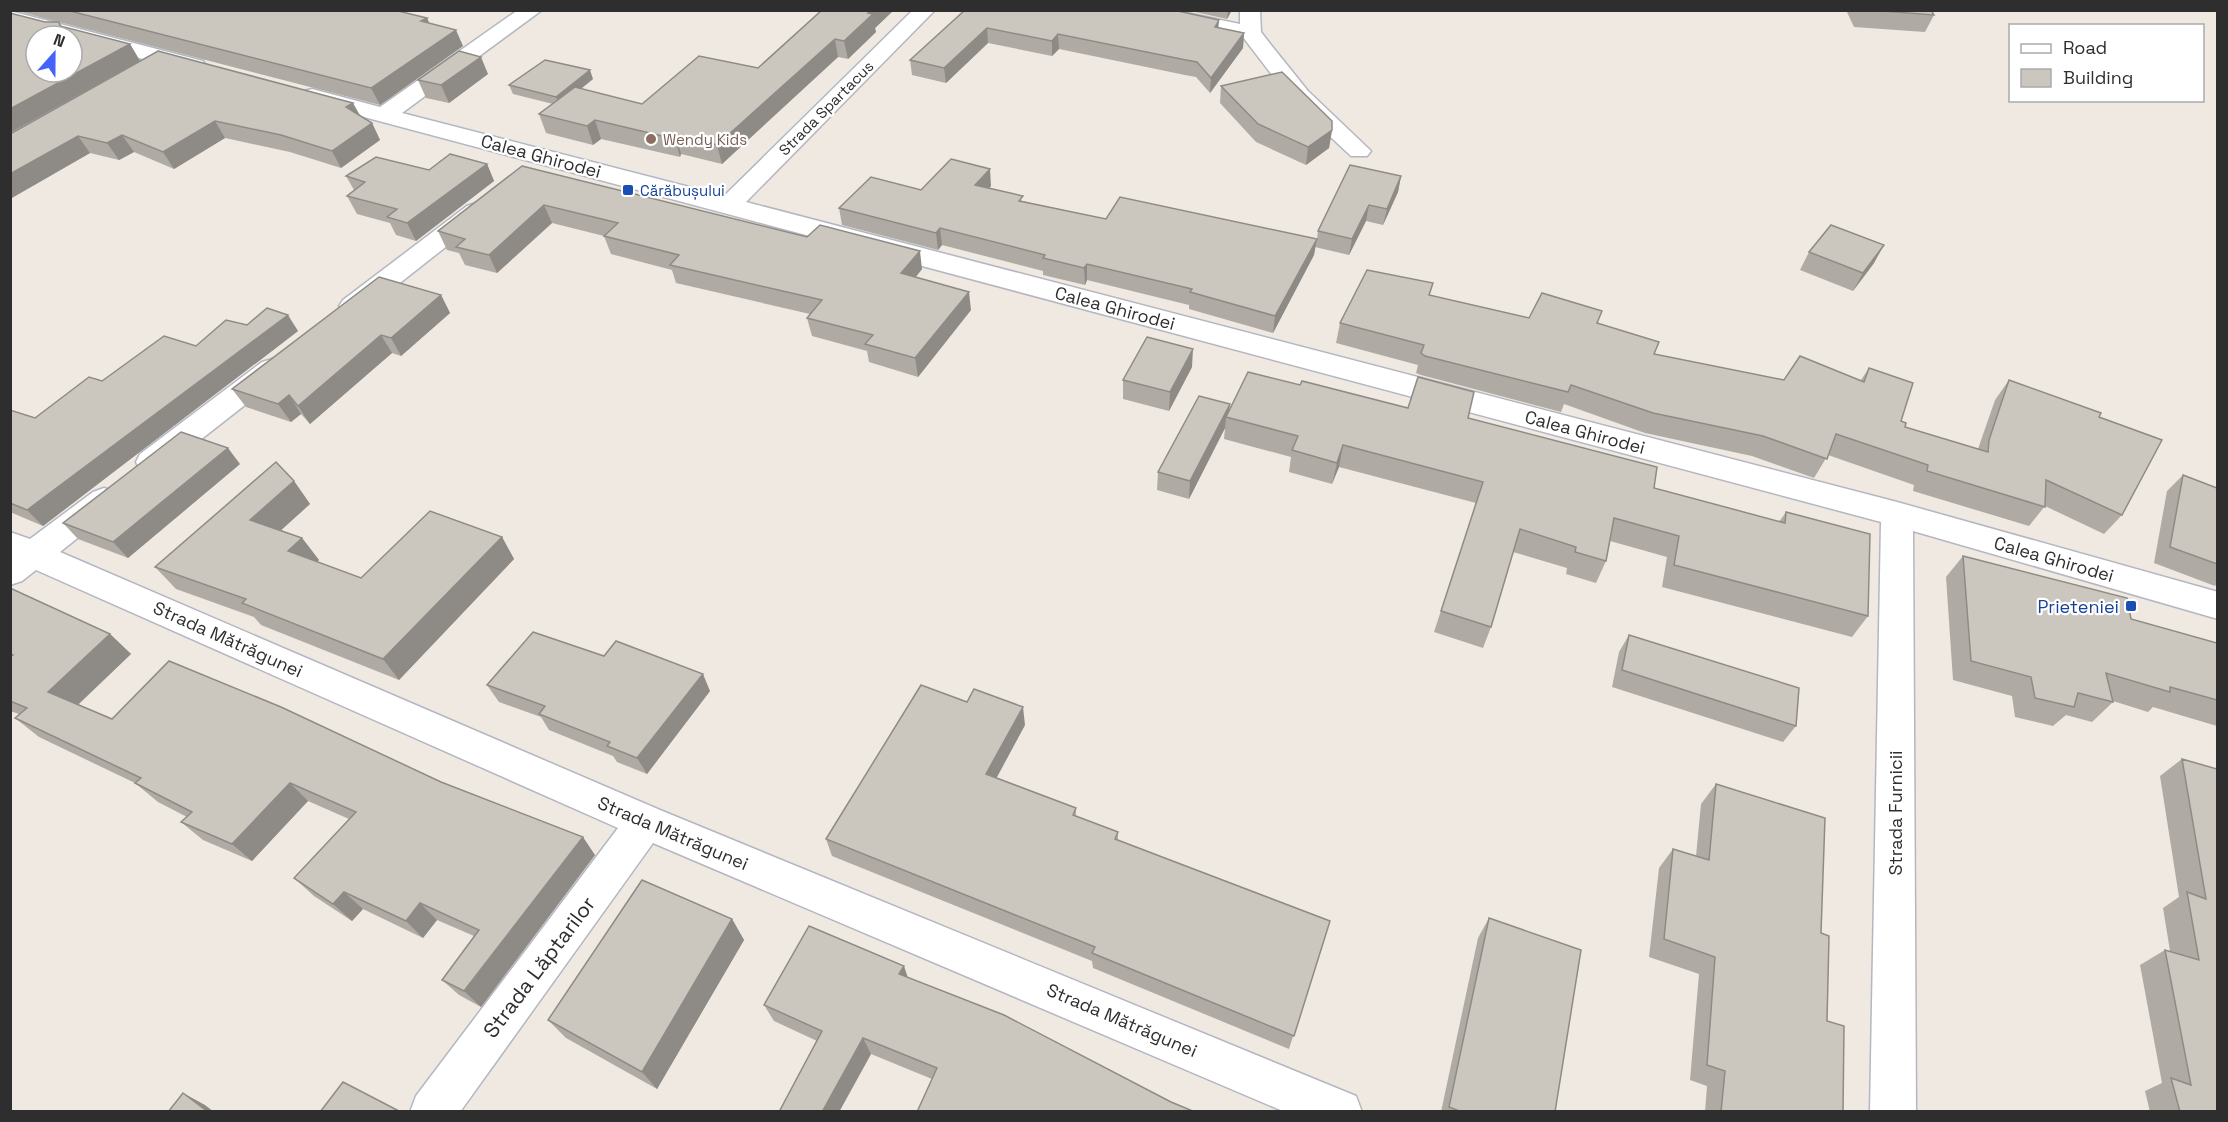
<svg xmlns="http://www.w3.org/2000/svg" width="2228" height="1122" font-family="'Space Grotesk',sans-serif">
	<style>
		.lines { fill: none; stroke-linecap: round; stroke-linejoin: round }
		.minor-casing { stroke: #b4b7c1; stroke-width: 3 }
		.minor { fill: #fff; fill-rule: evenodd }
		.wall { fill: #afaba4 }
		.shaded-wall { fill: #8e8b86 }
		.building { fill: #cbc7bf; stroke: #8e8b86; stroke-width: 1.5; fill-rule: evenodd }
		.education-dot { fill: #8d6e63; stroke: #fff; stroke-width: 2 }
		.transit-dot { fill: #1a4fb4; stroke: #fff; stroke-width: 2 }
		.labels { text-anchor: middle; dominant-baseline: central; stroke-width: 4.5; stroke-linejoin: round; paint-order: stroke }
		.far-street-label { font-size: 15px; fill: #2e2e2e; stroke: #fff }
		.far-education-label { font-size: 15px; fill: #785e54; stroke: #fff; text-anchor: start }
		.far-transit-label { font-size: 15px; fill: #164399; stroke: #fff; text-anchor: start }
		.street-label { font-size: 18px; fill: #2e2e2e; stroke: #fff }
		.transit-label { font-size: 18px; fill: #164399; stroke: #fff; text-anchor: end }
		.near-street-label { font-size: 21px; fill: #2e2e2e; stroke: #fff }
	</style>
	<rect width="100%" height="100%" fill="#efe9e1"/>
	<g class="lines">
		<g class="minor-casing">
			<g id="minor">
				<polygon points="518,10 542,10 402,113 724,196 913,10 935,10 746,202 1897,502 2218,592 2218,619 1913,531 1916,1112 1870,1112 1881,522 304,101 301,96 304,91 312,89 380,107"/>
				<polygon points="1128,10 1172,10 1240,24 1240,10 1260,10 1261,32 1271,45 1308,91 1371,151 1367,156 1351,156 1292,101 1243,37 1138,16"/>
				<polygon points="10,11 203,61 206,66 203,71 195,73 72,40 72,36 57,36 10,24"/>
				<polygon points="476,203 485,206 489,211 485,216 363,312 353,315 343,312 339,306 343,300 467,206"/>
				<polygon points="272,359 282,362 286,369 282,376 162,470 151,473 140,470 136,462 140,454 262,362"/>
				<polygon points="104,488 115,492 120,500 115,508 60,552 660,810 1356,1096 1362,1112 1285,1112 653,843 460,1112 410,1112 416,1096 618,828 36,570 22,581 10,585 10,532 30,539 93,492"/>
			</g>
		</g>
		<use href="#minor" class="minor"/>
	</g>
	<g class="wall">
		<polygon points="14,10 394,10 427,18 429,23 463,46 380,105 59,22 62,26 130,44 140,61 45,22 58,22"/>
		<polygon points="822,10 894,10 875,28 876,32 848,59 838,57 722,164 681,154 680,157 601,139 593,145 546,133 539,114 553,104 513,94 509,85 593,79 581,89 642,104 758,68"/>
		<polygon points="965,10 1219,28 1244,33 1243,48 1210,93 1196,77 1185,75 1059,49 1052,56 988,43 946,83 912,75 910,60"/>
		<polygon points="1186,10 1232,10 1227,19"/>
		<polygon points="1846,10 1931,10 1934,15 1925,32 1854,27"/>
		<polygon points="158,51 360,116 372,123 380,140 341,168 290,152 225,138 174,169 134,152 119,160 90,153 10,199"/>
		<polygon points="488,74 449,103 426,98 418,80"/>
		<polygon points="1221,86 1332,130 1329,148 1306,165 1256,142 1220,103"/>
		<polygon points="487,164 494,181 416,241 396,235 390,223 357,214 347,196 354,190 346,176 429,170"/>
		<polygon points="522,166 922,269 916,277 971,310 918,377 869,362 867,351 812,336 807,318 810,314 676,283 672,270 611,254 604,236 552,223 497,273 465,265 459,253 447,250 438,231"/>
		<polygon points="1401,176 1398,192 1383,225 1366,221 1349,255 1315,247 1314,255 1273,333 1189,309 1189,305 1087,280 1085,285 1043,275 1043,271 942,245 938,250 842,225 839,208 921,190 991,186 989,188 1023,201 1106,219 1317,239 1318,231"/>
		<polygon points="1809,252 1874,263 1853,291 1800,270"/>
		<polygon points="441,295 450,313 401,356 392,353 310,424 301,414 291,422 246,407 232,389"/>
		<polygon points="1430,295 1529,318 1598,323 1654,354 1784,380 1861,380 1869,368 1905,427 1978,449 1995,400 2009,380 2099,417 2122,515 2104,534 2045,506 2029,526 1913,491 1914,485 1828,455 1814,478 1752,456 1645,433 1564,404 1561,412 1421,375 1416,373 1418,365 1336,343 1340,323"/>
		<polygon points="247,325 298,331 43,526 10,512 10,410 35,418 102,381 196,346"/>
		<polygon points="1192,367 1169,411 1123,399 1123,380"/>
		<polygon points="1300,385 1408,408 1468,418 1654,488 1779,522 1786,512 1868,616 1852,637 1662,587 1667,557 1610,541 1606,561 1596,583 1566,574 1567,568 1513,552 1491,627 1483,648 1434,632 1476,503 1339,467 1332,484 1289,472 1291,457 1224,439 1225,428 1189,499 1157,490 1158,472 1230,404 1229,410"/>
		<polygon points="240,464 128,558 78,539 63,523"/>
		<polygon points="2183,475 2217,488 2217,583 2215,586 2154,563 2167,491"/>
		<polygon points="294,481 310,504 281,530 302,538 319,560 317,562 361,578 502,537 514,559 399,680 261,625 254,617 176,589 155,567"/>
		<polygon points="1963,556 2131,619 2217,643 2217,726 2153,707 2148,712 2113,701 2113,702 2092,722 2066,715 2053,726 2015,717 2012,696 1953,680 1946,577"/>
		<polygon points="10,588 110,634 131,654 78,705 112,719 595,855 481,1007 459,995 442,980 474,936 437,920 423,938 363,909 352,921 314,896 294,878 349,819 308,801 252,861 203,840 181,822 187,817 158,802 135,783 39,737 15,718 19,714 10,711"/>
		<polygon points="1629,635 1796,726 1783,742 1612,687 1619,652"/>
		<polygon points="604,656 710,691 647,774 617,762 613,756 549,730 541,717 499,702 487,685"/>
		<polygon points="1025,725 996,778 1076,808 1076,816 1118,832 1118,841 1330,921 1289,1049 1093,968 1092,961 832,856 826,839"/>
		<polygon points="2182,759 2217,769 2217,1112 2150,1112 2145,1091 2162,1083 2140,965 2165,950 2170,951 2163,908 2179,897 2160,776"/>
		<polygon points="1716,784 1821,933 1827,1021 1843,1112 1705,1112 1707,1086 1690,1080 1699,974 1649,957 1659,868 1673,849 1696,856 1701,804"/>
		<polygon points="1489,918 1555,1112 1441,1112 1478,938"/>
		<polygon points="732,919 744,940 657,1089 566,1038 548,1020"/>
		<polygon points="907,978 1004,1015 932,1079 871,1054 839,1112 779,1112 817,1041 774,1021 764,1005"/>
	</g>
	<g class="shaded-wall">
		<polygon points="872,10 894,10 875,28 876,32 848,59 844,41"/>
		<polygon points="1228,10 1232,10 1227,19"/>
		<polygon points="427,18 434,34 421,21"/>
		<polygon points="1219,20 1218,34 1215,27"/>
		<polygon points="987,28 988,43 946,83 944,68"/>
		<polygon points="456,30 463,46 380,105 371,88"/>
		<polygon points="1244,33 1243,48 1210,93 1211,78"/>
		<polygon points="1058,34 1059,49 1052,56 1052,41"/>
		<polygon points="835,39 838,57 722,164 717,145"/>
		<polygon points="130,44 140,61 10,133 10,109"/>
		<polygon points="481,57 488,74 449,103 441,85"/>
		<polygon points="590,70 593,79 560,105 556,97"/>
		<polygon points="353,103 362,119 346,107"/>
		<polygon points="595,120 601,139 593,145 587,126"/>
		<polygon points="215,121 225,138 174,169 163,152"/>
		<polygon points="372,123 380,140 341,168 332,151"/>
		<polygon points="1332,130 1329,148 1306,165 1308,147"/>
		<polygon points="122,135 134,152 119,160 107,143"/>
		<polygon points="676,135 681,154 680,157 675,139"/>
		<polygon points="78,136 90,153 10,199 10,174"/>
		<polygon points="487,164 494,181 416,241 407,223"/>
		<polygon points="990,169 991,186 977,202 975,185"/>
		<polygon points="1401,176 1398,192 1383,225 1387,209"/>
		<polygon points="544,205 552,223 497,273 489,255"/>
		<polygon points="1369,205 1366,221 1349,255 1352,239"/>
		<polygon points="940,228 942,245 938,250 936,233"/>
		<polygon points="1317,239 1314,255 1273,333 1275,316"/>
		<polygon points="1884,245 1874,263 1853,291 1863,273"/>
		<polygon points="920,251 922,269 904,291 901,273"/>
		<polygon points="1087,264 1087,280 1085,285 1084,268"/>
		<polygon points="969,292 971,310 918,377 915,358"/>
		<polygon points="441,295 450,313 401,356 391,338"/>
		<polygon points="288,315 298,331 43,526 27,510"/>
		<polygon points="381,335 392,353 310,424 298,406"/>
		<polygon points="1193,349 1192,367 1169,411 1170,392"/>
		<polygon points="289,395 301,414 291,422 278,404"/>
		<polygon points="1230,404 1228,417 1226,417 1225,428 1189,499 1190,481"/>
		<polygon points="1343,445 1339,467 1332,484 1337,463"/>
		<polygon points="228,448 240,464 128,558 113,542"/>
		<polygon points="294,481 310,504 268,542 250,520"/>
		<polygon points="502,537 514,559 399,680 383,659"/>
		<polygon points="302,538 319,560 305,573 288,551"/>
		<polygon points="110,634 131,654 71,711 48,692"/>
		<polygon points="703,674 710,691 647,774 637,758"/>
		<polygon points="1023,707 1025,725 989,792 986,774"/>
		<polygon points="290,783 308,801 252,861 232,844"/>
		<polygon points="583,837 595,855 481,1007 464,991"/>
		<polygon points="344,892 363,909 352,921 333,904"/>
		<polygon points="420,903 437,920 423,938 406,921"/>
		<polygon points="732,919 744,940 657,1089 642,1072"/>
		<polygon points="904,966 910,984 899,974"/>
		<polygon points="863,1038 871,1054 839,1112 822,1112"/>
		<polygon points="183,1093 205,1105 214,1112 208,1112"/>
	</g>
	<g class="building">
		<polygon points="66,10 394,10 427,18 421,21 456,30 371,88"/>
		<polygon points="822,10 872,10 868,13 873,14 844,41 835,39 717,145 676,135 675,139 595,120 587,126 539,114 575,87 642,104 699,56 758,68"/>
		<polygon points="965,10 1173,10 1219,20 1215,27 1244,33 1211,78 1197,62 1186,60 1058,34 1052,41 987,28 944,68 910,60"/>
		<polygon points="1869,10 1931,10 1934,15"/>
		<path d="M10,13l35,9h14l1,4 70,18 -120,65zM36,36h36v36h-36z"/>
		<polygon points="158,51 353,103 346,107 372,123 332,151 281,135 215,121 163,152 122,135 107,143 78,136 10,174 10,134"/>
		<polygon points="459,51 481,57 441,85 418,80"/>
		<polygon points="545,60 590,70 556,97 509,85"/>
		<polygon points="1282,72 1332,121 1332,130 1308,147 1258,124 1221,86"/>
		<polygon points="450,154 487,164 407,223 387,217 397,209 347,196 365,182 346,176 376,157 429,170"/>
		<polygon points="951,159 990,169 975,185 1023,196 1019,201 1106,219 1120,197 1317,239 1275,316 1190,292 1192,289 1087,264 1084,268 1043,258 1045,255 940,228 936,233 839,208 871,177 921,190"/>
		<polygon points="1350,165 1401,176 1387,209 1369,205 1352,239 1318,231"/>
		<polygon points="522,166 807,237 820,225 920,251 901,273 969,292 915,358 865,344 873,335 807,318 822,300 670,265 679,255 604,236 618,223 544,205 489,255 456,247 465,239 438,231"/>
		<polygon points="1831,225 1884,245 1863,273 1809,252"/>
		<polygon points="1367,270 1433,283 1429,295 1529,318 1542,293 1602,311 1597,323 1659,342 1654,354 1784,380 1800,356 1864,382 1869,368 1913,383 1901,421 1906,423 1905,427 1988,452 1989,440 2009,380 2101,413 2099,417 2162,440 2122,515 2046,480 2045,507 1927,471 1928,465 1836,434 1827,459 1763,436 1653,413 1571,385 1568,392 1425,356 1421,353 1424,345 1340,323"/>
		<polygon points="379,277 441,295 391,338 381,335 298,406 289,395 278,404 232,389"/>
		<polygon points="267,308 288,315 27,510 10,503 10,410 35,418 89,377 102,381 164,336 196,346 226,320 247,325"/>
		<polygon points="1147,337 1193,349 1170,392 1123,380"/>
		<polygon points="1248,372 1300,385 1302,381 1408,408 1418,377 1474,392 1468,418 1657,467 1654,488 1785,523 1786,512 1870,534 1868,616 1674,565 1679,536 1614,518 1606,561 1575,552 1576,547 1520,529 1491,627 1441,611 1483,482 1343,445 1337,463 1292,450 1298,436 1226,417"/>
		<polygon points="1199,396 1230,404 1190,481 1158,472"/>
		<polygon points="181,432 228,448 113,542 63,523"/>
		<polygon points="276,462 294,481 250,520 302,538 288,551 361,578 430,511 502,537 383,659 242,603 246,599 155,567"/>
		<polygon points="2183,475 2217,488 2217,564 2170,547"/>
		<polygon points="1963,556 2127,598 2131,619 2217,643 2217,700 2170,687 2170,692 2106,673 2113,702 2078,693 2074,707 2035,698 2031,677 1971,661"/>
		<polygon points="10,588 110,634 48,692 112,719 169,661 281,707 441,782 583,837 464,991 442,980 479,930 420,903 406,921 344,892 333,904 294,878 356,812 290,783 232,844 181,822 192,812 135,783 141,778 15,718 27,708 10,701 10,657 13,655 10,654"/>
		<polygon points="533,632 604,656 616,641 703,674 637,758 607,746 610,742 539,714 545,706 487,685"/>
		<polygon points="1629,635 1799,688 1796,726 1622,670"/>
		<polygon points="921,685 967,702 974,689 1023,707 986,774 1076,808 1073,815 1118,832 1115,839 1330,921 1294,1036 1092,953 1095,947 826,839"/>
		<polygon points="2182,759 2217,769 2217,1112 2180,1112 2171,1078 2191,1085 2165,950 2199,960 2187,892 2206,899"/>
		<polygon points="1716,784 1825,818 1821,933 1829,936 1827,1021 1844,1026 1843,1112 1721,1112 1725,1071 1707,1065 1715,957 1664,939 1673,849 1709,860"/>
		<polygon points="642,880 732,919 642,1072 548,1020"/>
		<polygon points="1489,918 1581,950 1555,1112 1462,1112 1449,1107"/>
		<polygon points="809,926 904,966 899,974 1004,1015 1171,1102 1195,1112 917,1112 937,1068 863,1038 822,1112 779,1112 822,1031 764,1005"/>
		<polygon points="343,1082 397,1110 395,1112 320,1112"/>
		<polygon points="183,1093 208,1112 168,1112"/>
	</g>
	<circle class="education-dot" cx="651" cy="139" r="6"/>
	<g class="transit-dot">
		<rect x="622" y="184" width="12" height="12" rx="3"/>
		<rect x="2125" y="600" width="12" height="12" rx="3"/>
	</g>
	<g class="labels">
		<g class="far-street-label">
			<text transform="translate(826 108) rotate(-45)">Strada Spartacus</text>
		</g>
		<g class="far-education-label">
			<text x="663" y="139">Wendy Kids</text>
		</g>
		<g class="far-transit-label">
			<text x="640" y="190">Cărăbușului</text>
		</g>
		<g class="street-label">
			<text transform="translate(541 156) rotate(15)">Calea Ghirodei</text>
			<text transform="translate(1115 308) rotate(15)">Calea Ghirodei</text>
			<text transform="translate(1585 432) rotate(15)">Calea Ghirodei</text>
			<text transform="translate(2054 559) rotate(16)">Calea Ghirodei</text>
			<text transform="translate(228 639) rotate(24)">Strada Mătrăgunei</text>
			<text transform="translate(1895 813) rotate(-90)">Strada Furnicii</text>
			<text transform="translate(673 833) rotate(23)">Strada Mătrăgunei</text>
			<text transform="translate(1122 1020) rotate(23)">Strada Mătrăgunei</text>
		</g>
		<g class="transit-label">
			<text x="2119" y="606">Prieteniei</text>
		</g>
		<g class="near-street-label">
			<text transform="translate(539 967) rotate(-53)">Strada Lăptarilor</text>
		</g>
	</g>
	<rect width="2228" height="1122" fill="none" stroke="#2e2e2e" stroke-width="24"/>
	<rect x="2009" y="24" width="195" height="78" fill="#ffffff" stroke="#ababab" stroke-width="1.5"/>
	<rect x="2021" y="44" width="30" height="9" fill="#ffffff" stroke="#ababab" stroke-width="1.5"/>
	<text x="2063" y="54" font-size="18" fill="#2e2e2e">Road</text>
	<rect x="2021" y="69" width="30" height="18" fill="#cbc7bf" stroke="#ababab" stroke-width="1.5"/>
	<text x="2063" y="84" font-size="18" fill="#2e2e2e">Building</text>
	<g transform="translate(54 54) rotate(21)"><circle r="28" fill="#ffffff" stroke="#ababab" stroke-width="1.5"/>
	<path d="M0-4.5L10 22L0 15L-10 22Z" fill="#4264fb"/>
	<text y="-9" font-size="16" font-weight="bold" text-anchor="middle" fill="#2e2e2e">N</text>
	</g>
</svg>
